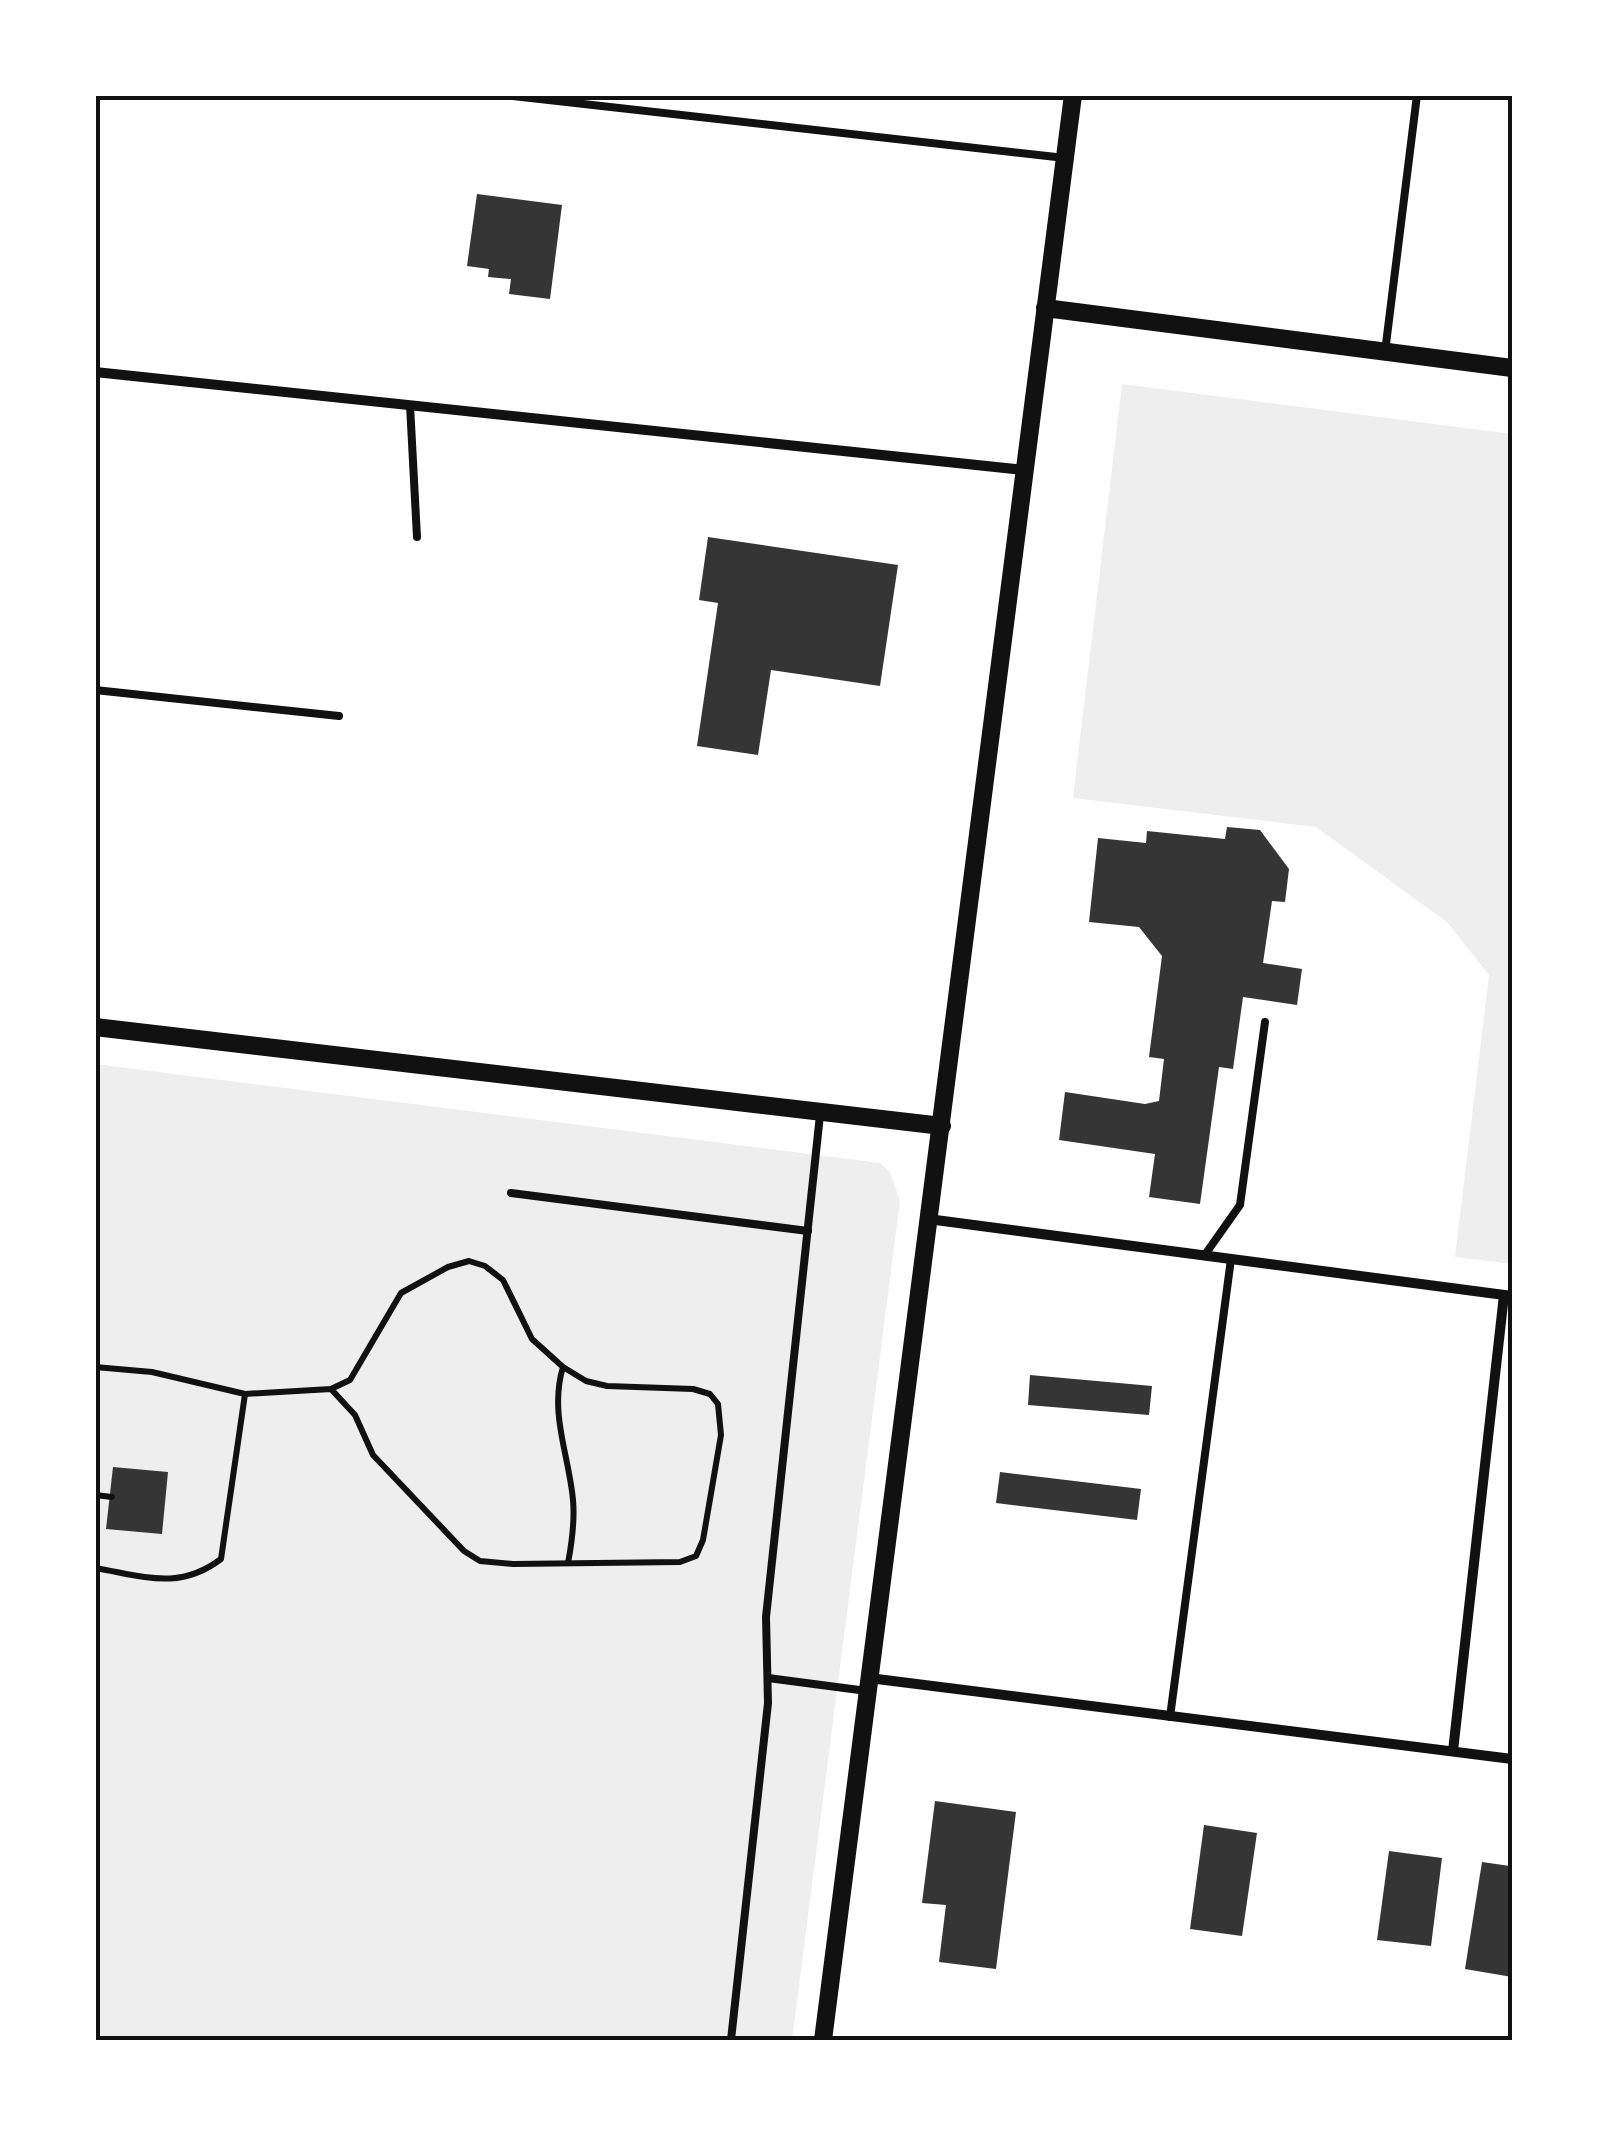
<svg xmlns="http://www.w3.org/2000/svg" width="1607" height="2135" font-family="'DejaVu Sans',sans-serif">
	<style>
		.green { fill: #eee }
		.building { fill: #353535 }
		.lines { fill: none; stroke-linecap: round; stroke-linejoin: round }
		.path { stroke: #111; stroke-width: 6 }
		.service { stroke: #111; stroke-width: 8 }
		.minor { stroke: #111; stroke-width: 10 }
		.tertiary { stroke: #111; stroke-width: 18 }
		.neatline { fill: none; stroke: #111; stroke-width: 4 }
	</style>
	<rect width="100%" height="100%" fill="#fff"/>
	<g class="green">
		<polygon points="1122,384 1512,434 1512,1264 1455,1257 1489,975 1447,922 1316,827 1073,798"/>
		<polygon points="95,1064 880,1163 890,1172 900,1201 792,2040 95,2040"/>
	</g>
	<g class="building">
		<polygon points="477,194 562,205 550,299 509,294 511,279 488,277 489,269 467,266"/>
		<polygon points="708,537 898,565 880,686 771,670 758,755 697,746 718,603 699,600"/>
		<polygon points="1227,827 1260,830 1289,869 1285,902 1272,901 1263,963 1302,969 1297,1005 1243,997 1233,1069 1219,1067 1200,1204 1149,1197 1155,1154 1059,1140 1065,1092 1145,1104 1159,1101 1164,1059 1149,1057 1162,956 1139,927 1089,922 1098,838 1146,843 1147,831 1225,839"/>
		<polygon points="1030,1375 1152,1386 1149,1415 1028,1405"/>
		<polygon points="113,1467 168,1472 162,1534 106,1529"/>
		<polygon points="1000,1472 1141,1489 1137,1520 996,1503"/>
		<polygon points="935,1801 1016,1812 996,1969 939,1962 946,1905 922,1903"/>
		<polygon points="1204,1825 1257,1833 1242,1936 1190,1929"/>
		<polygon points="1389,1851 1442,1858 1431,1946 1377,1940"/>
		<polygon points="1482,1862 1510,1866 1512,1977 1465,1969"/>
	</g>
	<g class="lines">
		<g class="path">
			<polyline points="95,1367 152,1372 245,1394 331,1389 350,1380 401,1293 448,1267 469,1261 485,1266 503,1280 532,1339 563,1367 586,1381 607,1386 693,1389 710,1394 718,1404 721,1435 703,1540 696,1556 680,1562 513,1564 480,1561 464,1551 373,1455 355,1415 331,1389"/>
			<path d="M563,1367c-14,46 6,88 10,133 2,22 -1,42 -5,63"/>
			<polyline points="95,1495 112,1497"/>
			<path d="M95,1568c48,8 84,23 126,-9l24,-165"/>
		</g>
		<g class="service">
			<polyline points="503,95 1065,158"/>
			<polyline points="1385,352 1417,95"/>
			<polyline points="410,405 417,537"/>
			<polyline points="95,690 339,716"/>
			<polyline points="511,1193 808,1231"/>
			<polyline points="1204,1256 1240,1205 1265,1022"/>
			<polyline points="768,1678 867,1691"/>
			<polyline points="1170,1717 1231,1259"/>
			<polyline points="731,2040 768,1703 766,1617 820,1115"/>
		</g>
		<g class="minor">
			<polyline points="95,372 1024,470"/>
			<polyline points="928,1219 1512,1296"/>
			<polyline points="869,1678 1512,1759"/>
			<polyline points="1453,1751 1504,1295"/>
		</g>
		<g class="tertiary">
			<polyline points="1045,308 1512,368"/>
			<polyline points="95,1027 942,1126"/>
			<polyline points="823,2040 1073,95"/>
		</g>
	</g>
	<rect width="1607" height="2135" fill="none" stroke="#ffffff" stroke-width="195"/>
	<rect x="98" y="98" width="1412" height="1940" class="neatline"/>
</svg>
